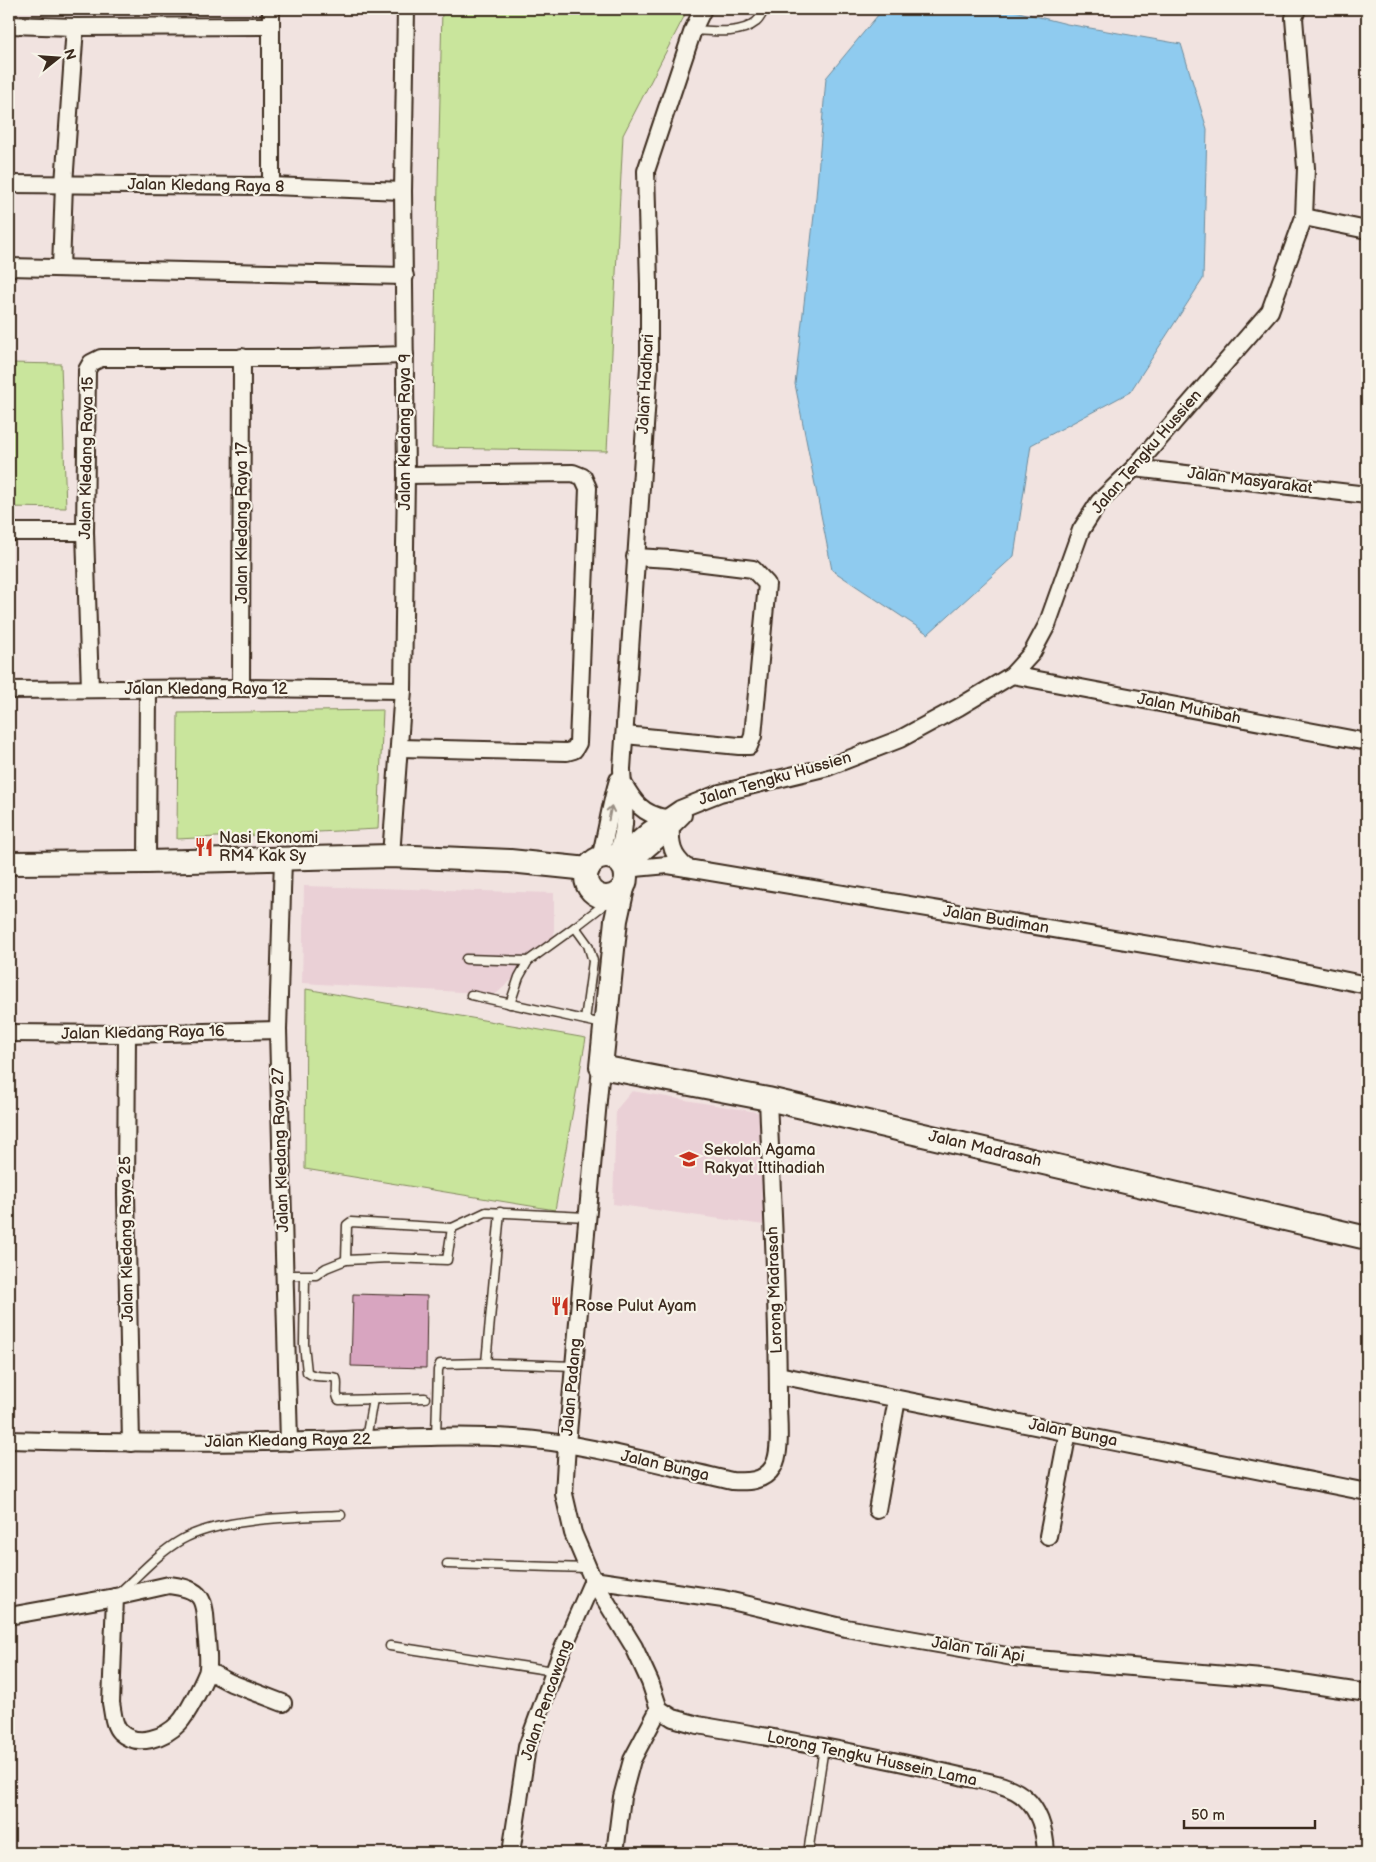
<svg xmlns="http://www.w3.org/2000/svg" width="1376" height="1862" font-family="'Balsamiq Sans',sans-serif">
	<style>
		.built { fill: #ead0d6 }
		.green { fill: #c9e59c; stroke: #82885d }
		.water { fill: #8fcbef; stroke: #6d8b9b }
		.building { fill: #d8a5c0; stroke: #3b2a1e }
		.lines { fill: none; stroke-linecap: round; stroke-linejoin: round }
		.lane-casing { stroke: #3b2a1e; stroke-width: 11 }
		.street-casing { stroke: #3b2a1e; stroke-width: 20 }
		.secondary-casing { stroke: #3b2a1e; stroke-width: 26 }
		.lane { stroke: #f7f3e8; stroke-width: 8 }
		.street { stroke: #f7f3e8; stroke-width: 16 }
		.secondary { stroke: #f7f3e8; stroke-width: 22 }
		.oneway { stroke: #998e83 }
		.labels { text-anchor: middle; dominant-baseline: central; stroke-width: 4.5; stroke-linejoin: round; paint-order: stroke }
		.street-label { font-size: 16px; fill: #3b2a1e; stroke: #f7f3e8 }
		.poi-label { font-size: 16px; fill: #3b2a1e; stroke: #f7f3e8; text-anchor: start }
	</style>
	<rect width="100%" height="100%" fill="#f1e3e0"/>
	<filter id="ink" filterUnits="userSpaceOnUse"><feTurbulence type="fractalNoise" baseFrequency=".02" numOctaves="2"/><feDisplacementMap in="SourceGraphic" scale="10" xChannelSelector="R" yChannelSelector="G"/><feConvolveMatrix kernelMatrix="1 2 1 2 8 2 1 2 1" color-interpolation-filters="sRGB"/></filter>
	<g filter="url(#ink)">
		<g class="built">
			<polygon points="304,886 554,893 554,942 496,994 302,983"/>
			<polygon points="632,1091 763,1113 764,1225 613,1204 616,1110"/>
		</g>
		<g class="green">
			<polygon points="442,9 688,9 623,135 607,451 432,448"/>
			<polygon points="9,363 61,364 66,508 9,507"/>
			<polygon points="383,710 378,829 177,839 178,713"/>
			<polygon points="306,989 586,1038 555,1210 305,1169"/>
		</g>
		<polygon class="water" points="883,9 1007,9 1067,24 1181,44 1207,129 1203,279 1130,392 1031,445 1014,556 928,634 832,570 795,384 816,197 826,78"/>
		<polygon class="building" points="353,1294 427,1296 426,1368 351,1366"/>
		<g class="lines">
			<g class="lane-casing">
				<g id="lane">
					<path d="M693,30c19,1 47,5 63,-8 4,-3 6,-9 9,-13"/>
					<polyline points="575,927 588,945 593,961 585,1020"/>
					<polyline points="466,959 528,961"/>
					<polyline points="471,995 603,1024"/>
					<polyline points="510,1004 519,977 528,961 575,927 601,907"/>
					<polyline points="346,1260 347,1225 351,1222 452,1228 486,1212 586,1217"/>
					<polyline points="284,1275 316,1275 326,1268 346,1260 389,1258 447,1260 452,1228"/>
					<path d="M305,1276l-1,68 3,28c8,7 19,3 29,6 3,7 -2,16 3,22l86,-2"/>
					<polyline points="486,1363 500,1212"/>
					<polyline points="436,1436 438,1370 440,1364 486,1363 574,1366"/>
					<polyline points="366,1439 373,1399"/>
					<polyline points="447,1564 588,1568"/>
					<path d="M120,1592c20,-18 38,-39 61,-52 38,-22 116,-23 160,-25"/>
					<polyline points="390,1646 554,1671"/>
					<polyline points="808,1853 824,1747"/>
				</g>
			</g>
			<g class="street-casing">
				<g id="street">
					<polyline points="9,25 75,27 271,26"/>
					<polyline points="9,184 271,186 403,191"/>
					<polyline points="271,186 271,9"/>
					<polyline points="1304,217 1367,230"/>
					<polyline points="9,267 405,276"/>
					<polyline points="61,268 64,184 75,27"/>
					<polyline points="1134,468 1367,495"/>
					<polyline points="9,532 85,532"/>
					<polyline points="1012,675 1367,742"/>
					<polyline points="241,688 242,357"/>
					<polyline points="90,689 85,532 87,370 91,363 101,358 308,358 405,355"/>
					<polyline points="9,690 241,688 403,690"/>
					<polyline points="625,735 739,746 749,746 753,736 767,584 753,569 671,559 635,557"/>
					<polyline points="400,748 567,752 574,750 578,743 588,488 583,477 573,473 406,475"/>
					<path d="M623,783c11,19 19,31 42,35"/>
					<path d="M671,826c-1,19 1,30 16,42"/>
					<polyline points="391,856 403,690 406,475 403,191 406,9"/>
					<polyline points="283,858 278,1030 289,1442"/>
					<path d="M600,858c7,-26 10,-52 18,-78"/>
					<path d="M614,858c16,-26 9,-60 8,-89l27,-402v-83l-3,-113 47,-141 10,-21"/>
					<polyline points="618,861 632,845 649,830 680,809 720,793 828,767 900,739 959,707 1012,675 1032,653 1047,625 1081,530 1099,502 1134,468 1270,311 1304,217 1306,168 1294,18 1297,9"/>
					<polyline points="147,862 148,689"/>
					<polyline points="624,869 668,865 687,868 1258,963 1367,985"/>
					<polyline points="624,869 658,840 683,815"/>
					<polyline points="9,1033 127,1034 278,1030"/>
					<polyline points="127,1034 126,1194 131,1443"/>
					<polyline points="601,1067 567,1444 564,1494 573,1533 593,1580 634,1647 650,1682 659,1709"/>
					<polyline points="778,1375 1367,1492"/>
					<path d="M9,1440c100,3 201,4 301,1 68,-2 136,-7 204,-3 73,5 147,27 218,43 15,1 32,1 41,-14 9,-14 5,-47 5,-64 0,-101 -6,-203 -10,-304"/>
					<polyline points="877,1510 897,1399"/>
					<polyline points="1048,1536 1068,1432"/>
					<path d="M169,1585c34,4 36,14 37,46 1,10 4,33 1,42 -5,12 -20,42 -28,50 -14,15 -42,25 -59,9 -7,-7 -7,-20 -9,-29l4,-106z"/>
					<polyline points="9,1616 115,1597"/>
					<polyline points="208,1671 231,1683 283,1703"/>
					<path d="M659,1709l14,9 25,7c88,15 176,30 262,51 21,5 49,7 65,22 16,14 20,35 21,55"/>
					<polyline points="511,1853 527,1747 561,1653 593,1580 723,1599 846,1628 1013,1657 1274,1679 1367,1693"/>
					<polyline points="615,1853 622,1797 632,1760 659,1709"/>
				</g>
			</g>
			<g class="secondary-casing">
				<g id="secondary">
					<circle cx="606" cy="877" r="20"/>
					<polyline points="9,863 147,862 391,856 510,861 588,869"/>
					<polyline points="623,888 616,920 601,1067 768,1099 1367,1238"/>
				</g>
			</g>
			<use href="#lane" class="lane"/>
			<use href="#street" class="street"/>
			<use href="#secondary" class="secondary"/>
		</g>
		<defs><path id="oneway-shaft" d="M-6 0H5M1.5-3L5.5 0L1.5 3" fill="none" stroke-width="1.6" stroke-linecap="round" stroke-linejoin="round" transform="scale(1.25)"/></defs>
		<use class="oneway" href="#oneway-shaft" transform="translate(610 813) rotate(-79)"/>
	</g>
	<defs>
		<g id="restaurant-bare" transform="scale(1.5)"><path d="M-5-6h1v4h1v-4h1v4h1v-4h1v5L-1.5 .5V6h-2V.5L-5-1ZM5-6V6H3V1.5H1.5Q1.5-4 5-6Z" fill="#c8321e" stroke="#f7f3e8" stroke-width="2.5" paint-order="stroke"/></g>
		<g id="school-bare" transform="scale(1.5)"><path d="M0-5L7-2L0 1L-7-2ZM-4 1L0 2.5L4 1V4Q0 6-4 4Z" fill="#c8321e" stroke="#f7f3e8" stroke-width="2.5" paint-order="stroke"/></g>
	</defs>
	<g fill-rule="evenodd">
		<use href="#restaurant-bare" x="204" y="847"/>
		<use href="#school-bare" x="689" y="1159"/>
		<use href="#restaurant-bare" x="560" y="1306"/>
	</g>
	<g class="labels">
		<g class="street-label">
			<text transform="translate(206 186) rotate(1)">Jalan Kledang Raya 8</text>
			<text transform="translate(646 384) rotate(-87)">Jalan Hadhari</text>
			<text transform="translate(405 432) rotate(-90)">Jalan Kledang Raya 9</text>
			<text transform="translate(1147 452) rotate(-49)">Jalan Tengku Hussien</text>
			<text transform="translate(87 458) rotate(-89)">Jalan Kledang Raya 15</text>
			<text transform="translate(1250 481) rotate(7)">Jalan Masyarakat</text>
			<text transform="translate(242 523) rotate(-90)">Jalan Kledang Raya 17</text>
			<text x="206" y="689">Jalan Kledang Raya 12</text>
			<text transform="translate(1189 709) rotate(11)">Jalan Muhibah</text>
			<text transform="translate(775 779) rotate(-16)">Jalan Tengku Hussien</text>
			<text transform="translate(996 920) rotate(9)">Jalan Budiman</text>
			<text transform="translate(143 1033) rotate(-1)">Jalan Kledang Raya 16</text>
			<text transform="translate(985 1149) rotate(13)">Jalan Madrasah</text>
			<text transform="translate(281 1150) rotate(-92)">Jalan Kledang Raya 27</text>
			<text transform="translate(127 1239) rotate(-91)">Jalan Kledang Raya 25</text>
			<text transform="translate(775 1290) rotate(-92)">Lorong Madrasah</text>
			<text transform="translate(572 1387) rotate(-85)">Jalan Padang</text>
			<text transform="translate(1073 1433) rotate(11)">Jalan Bunga</text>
			<text transform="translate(288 1441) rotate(-1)">Jalan Kledang Raya 22</text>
			<text transform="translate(665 1466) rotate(13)">Jalan Bunga</text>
			<text transform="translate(978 1650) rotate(9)">Jalan Tali Api</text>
			<text transform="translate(547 1700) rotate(-71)">Jalan Pencawang</text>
			<text transform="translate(872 1759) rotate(12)">Lorong Tengku Hussein Lama</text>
		</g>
		<g class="poi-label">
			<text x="219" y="838">Nasi Ekonomi<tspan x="219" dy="18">RM4 Kak Sy</tspan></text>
			<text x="704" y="1150">Sekolah Agama<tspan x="704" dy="18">Rakyat Ittihadiah</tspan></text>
			<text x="575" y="1306">Rose Pulut Ayam</text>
		</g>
	</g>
	<rect width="1376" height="1862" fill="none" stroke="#f7f3e8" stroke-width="30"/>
	<rect x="15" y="15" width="1346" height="1832" fill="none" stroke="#3b2a1e" stroke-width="2" filter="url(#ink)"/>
	<g transform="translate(58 58) rotate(73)" stroke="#f7f3e8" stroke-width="4" paint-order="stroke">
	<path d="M0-4L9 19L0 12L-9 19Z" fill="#3b2a1e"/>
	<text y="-8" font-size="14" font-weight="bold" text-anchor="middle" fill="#3b2a1e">N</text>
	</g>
	<path d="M1184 1820v8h131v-8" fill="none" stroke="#3b2a1e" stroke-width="2.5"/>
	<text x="1191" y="1820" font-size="15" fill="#3b2a1e" stroke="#f7f3e8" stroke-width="4" paint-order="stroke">50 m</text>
</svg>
